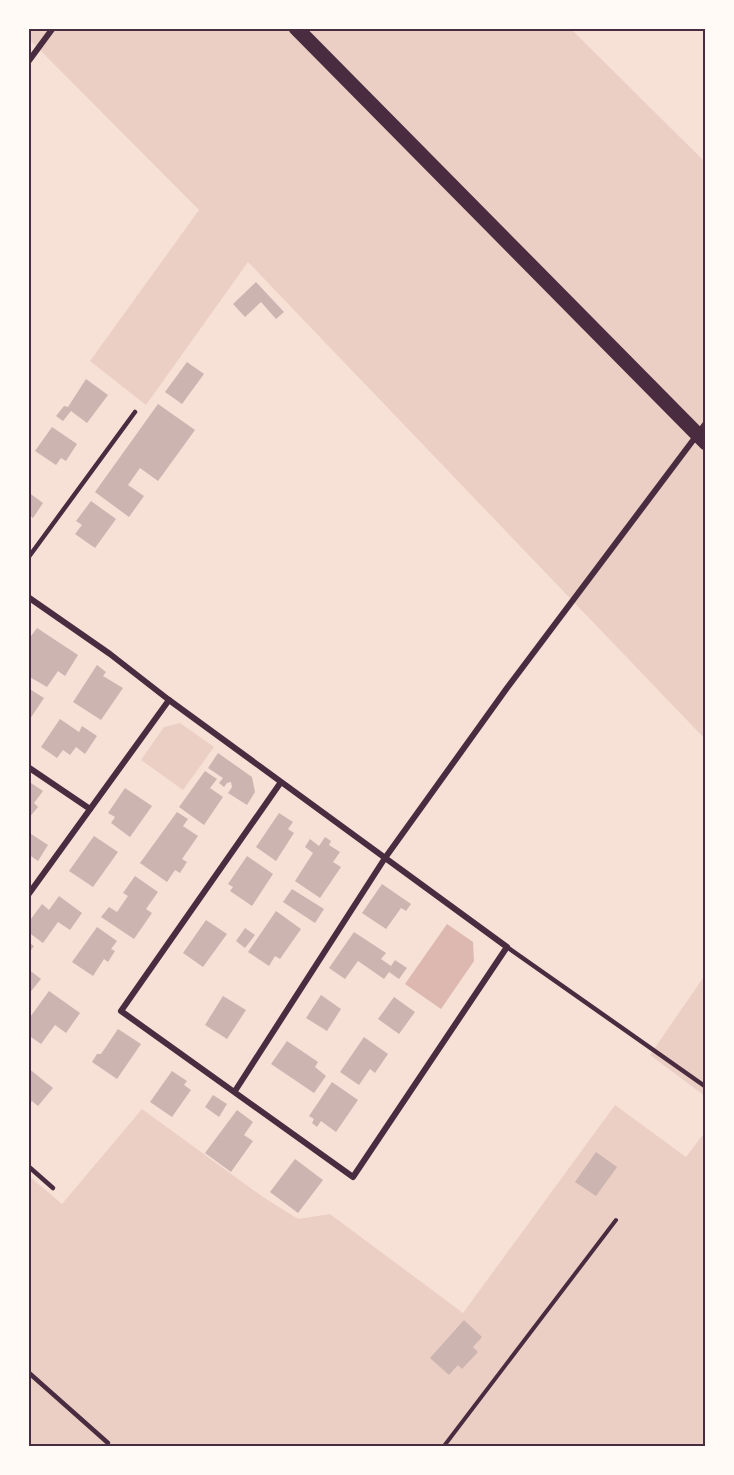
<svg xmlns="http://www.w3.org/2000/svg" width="734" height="1475" font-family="'Fira Sans Condensed',sans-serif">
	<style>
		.green { fill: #ebcfc5 }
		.water { fill: #dcb8b0 }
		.building { fill: #ccb4b1 }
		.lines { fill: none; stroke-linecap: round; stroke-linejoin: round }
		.path { stroke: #4a2c40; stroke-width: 4 }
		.service { stroke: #4a2c40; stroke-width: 4.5 }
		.minor { stroke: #4a2c40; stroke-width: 6 }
		.primary { stroke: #4a2c40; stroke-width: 15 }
		.neatline { fill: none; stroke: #4a2c40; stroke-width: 2 }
	</style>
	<rect width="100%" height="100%" fill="#f7e1d7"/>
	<g class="green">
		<polygon points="28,29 571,29 705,162 705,739 248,262 146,405 90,361 199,210 29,39"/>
		<polygon points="180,723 214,747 183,790 141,760 164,727"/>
		<polygon points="705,975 705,1096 650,1055"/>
		<polygon points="615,1105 686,1157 705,1132 705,1446 29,1446 28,1175 62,1204 142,1109 263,1197 298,1219 330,1214 463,1313"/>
	</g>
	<polygon class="water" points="447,924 473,942 474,961 441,1009 405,984"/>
	<g class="building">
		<polygon points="256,282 284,312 276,319 261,302 245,317 233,304"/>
		<polygon points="187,362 204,374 182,404 165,392"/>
		<polygon points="86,379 108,395 87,423 71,411 63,421 56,416 64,406 68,407"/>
		<polygon points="158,404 195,430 158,481 140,468 128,485 144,496 129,517 95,492"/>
		<polygon points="52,427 77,444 66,461 61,458 56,465 35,451"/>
		<polygon points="28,492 43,503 33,518 28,514"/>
		<polygon points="91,501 116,519 95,548 75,534 82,525 76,521"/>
		<polygon points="37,628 78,655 65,676 58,671 47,687 28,676 28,640"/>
		<polygon points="97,665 106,672 103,676 123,688 101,720 73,702"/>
		<polygon points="28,688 44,698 28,722"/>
		<polygon points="60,719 79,732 82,726 97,736 85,754 76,747 70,755 63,750 57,758 41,747"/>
		<polygon points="218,753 252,777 255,792 247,805 228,793 232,787 231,782 227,783 224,787 219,783 223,778 208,768"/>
		<polygon points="205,771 217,779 210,788 223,797 204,825 179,807"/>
		<polygon points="28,781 43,791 34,803 38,807 28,819"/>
		<polygon points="125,788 152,806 130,837 111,823 115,817 108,813"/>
		<polygon points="177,812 188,819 183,826 198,836 182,859 187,862 180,873 175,870 167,882 140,863"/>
		<polygon points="279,813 293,822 288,829 294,833 276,861 256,847"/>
		<polygon points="28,832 48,845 38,861 28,854"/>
		<polygon points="94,836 118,852 93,887 69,871"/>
		<polygon points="325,837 331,841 329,845 340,852 333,862 341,867 320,898 295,881 313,853 305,847 310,839 319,846"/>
		<polygon points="247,856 273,874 252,906 230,891 233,887 228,884"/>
		<polygon points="135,876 158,892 146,909 152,913 134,939 101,917 109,907 117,912 128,896 123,893"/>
		<polygon points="382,884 411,904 406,911 401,908 386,929 362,913"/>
		<polygon points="292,889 324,909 315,923 283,902"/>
		<polygon points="59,896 82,913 70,930 58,922 43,943 28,932 28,923 42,904 49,910"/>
		<polygon points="276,911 301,929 280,959 275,956 269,966 248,952"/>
		<polygon points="206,920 227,934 203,967 183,953"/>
		<polygon points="97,927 117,941 111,949 115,951 108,962 104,959 93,976 72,962"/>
		<polygon points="245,928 255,935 245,948 236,941"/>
		<polygon points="354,932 386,953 381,959 391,966 395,960 407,968 399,979 389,972 384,979 358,961 345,979 329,968"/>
		<polygon points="28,942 34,946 28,954"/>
		<polygon points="28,969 41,979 28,995"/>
		<polygon points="49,991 80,1013 66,1033 55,1025 41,1044 28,1035 28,1020"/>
		<polygon points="321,995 341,1009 327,1031 306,1018"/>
		<polygon points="223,996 246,1010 227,1039 205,1025"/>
		<polygon points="394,997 415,1012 399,1034 378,1019"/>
		<polygon points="118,1029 141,1044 117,1079 92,1062 97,1054 101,1054"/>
		<polygon points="364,1037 388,1054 375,1073 370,1069 359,1085 340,1072"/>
		<polygon points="287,1041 318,1062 315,1067 326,1076 314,1093 271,1064"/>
		<polygon points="28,1068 53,1088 38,1106 32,1101 28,1105"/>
		<polygon points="172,1071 187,1081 184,1085 191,1090 172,1117 150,1102"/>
		<polygon points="332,1082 358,1100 336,1132 321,1121 317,1127 312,1123 314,1119 309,1116"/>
		<polygon points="213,1095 227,1104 219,1117 205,1107"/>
		<polygon points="237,1110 253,1122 244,1135 253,1141 231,1172 205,1153"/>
		<polygon points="596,1152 617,1167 596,1196 575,1182"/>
		<polygon points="295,1159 323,1180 298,1213 270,1192"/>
		<polygon points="464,1320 482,1337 473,1347 478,1352 462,1369 458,1365 449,1375 430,1358"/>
	</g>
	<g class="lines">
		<polyline class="path" points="444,1446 616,1220"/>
		<g class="service">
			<polyline points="28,558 135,412"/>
			<polyline points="507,947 706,1087"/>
			<polyline points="28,1166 53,1188"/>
			<polyline points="28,1372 108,1443 107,1446"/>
		</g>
		<g class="minor">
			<polyline points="28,62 53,28"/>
			<polyline points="28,597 110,654 169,700 507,947 353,1177 121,1011 281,782"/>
			<polyline points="28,767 90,809"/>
			<polyline points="28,895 169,700"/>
			<polyline points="235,1091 385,858 507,688 706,423"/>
		</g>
		<polyline class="primary" points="296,28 706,443"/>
	</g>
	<rect width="734" height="1475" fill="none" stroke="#fffaf5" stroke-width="60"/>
	<rect x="30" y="30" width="674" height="1415" class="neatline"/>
</svg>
